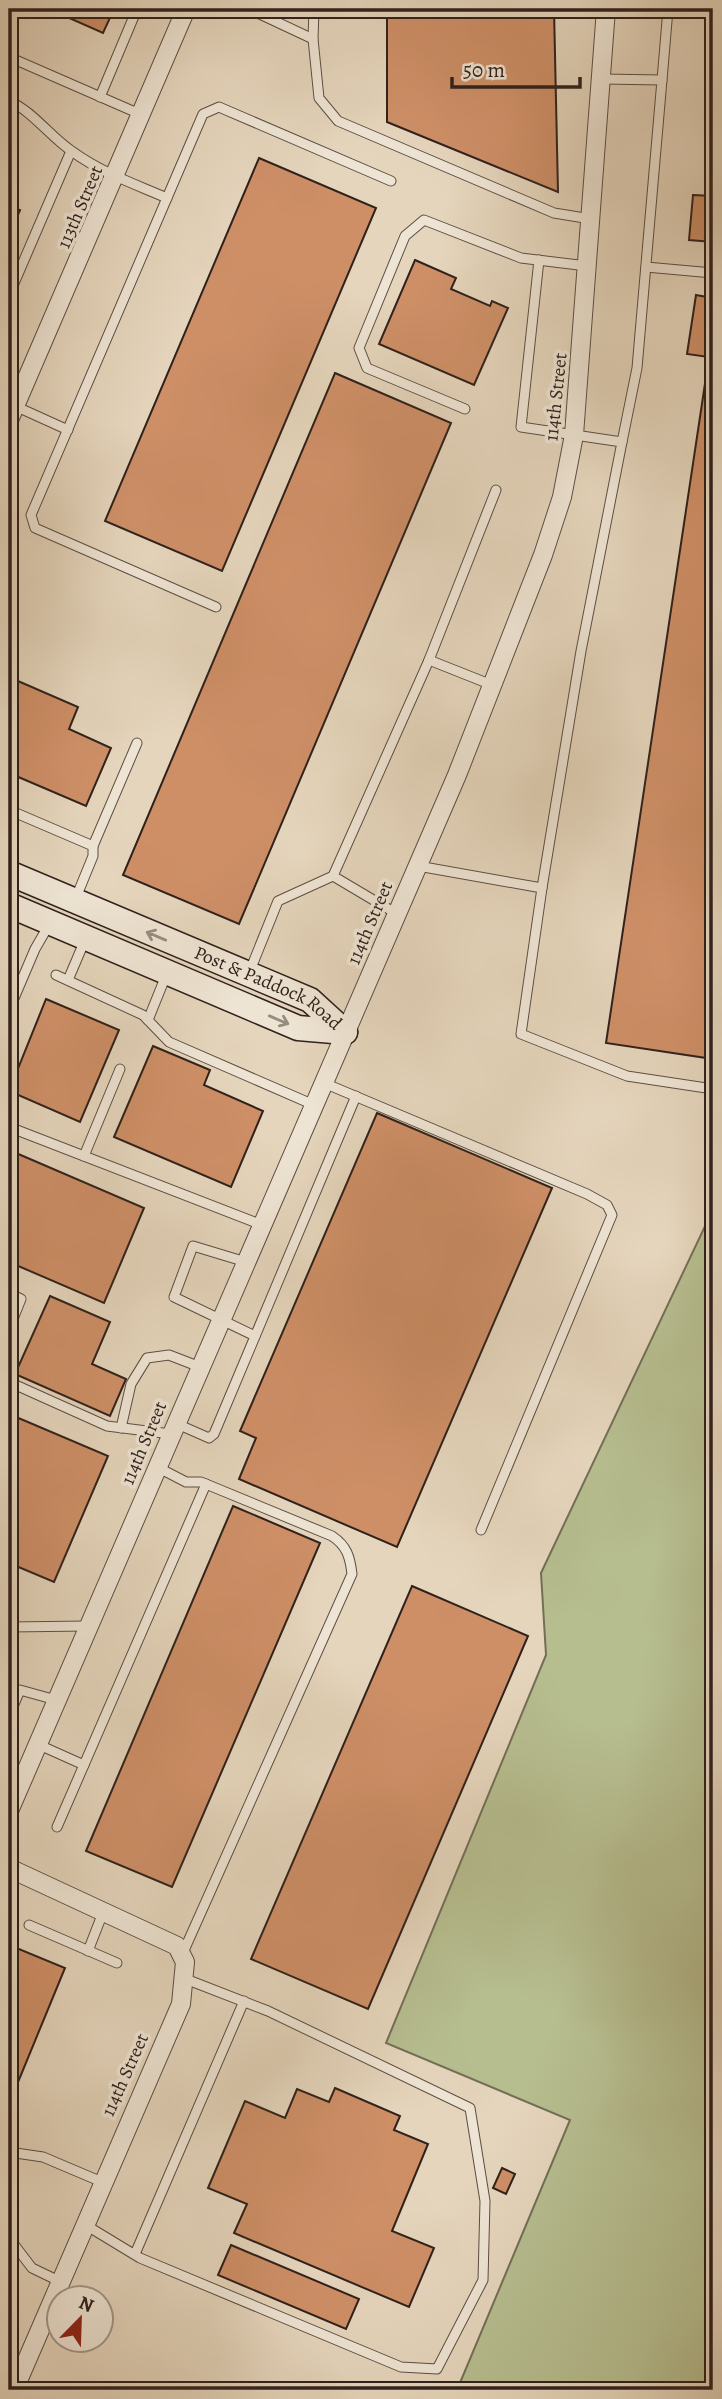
<svg xmlns="http://www.w3.org/2000/svg" width="722" height="2399" font-family="Alegreya,serif">
	<style>
		.green { fill: #b6bd8f; stroke: #726f56; stroke-width: 2 }
		.water { fill: #96b8b5; stroke: #6d7c78; stroke-width: 2 }
		.building { fill: #ce8f67; stroke: #2f211c; stroke-width: 2 }
		.lines { fill: none; stroke-linecap: round; stroke-linejoin: round }
		.lane-casing { stroke: #5c4e44; stroke-width: 11 }
		.street-casing { stroke: #5c4e44; stroke-width: 20 }
		.secondary-casing { stroke: #2f211c; stroke-width: 27 }
		.lane { stroke: #eee4d3; stroke-width: 9 }
		.street { stroke: #eee4d3; stroke-width: 18 }
		.secondary { stroke: #eee4d3; stroke-width: 24 }
		.oneway { stroke: #988c81 }
		.labels { text-anchor: middle; dominant-baseline: central; stroke-width: 7; stroke-linejoin: round; paint-order: stroke }
		.street-label { font-size: 19px; fill: #2f211c; stroke: #eee4d3 }
	</style>
	<rect width="100%" height="100%" fill="#e5d5bc"/>
	<filter id="stains"><feTurbulence type="fractalNoise" baseFrequency=".00286" numOctaves="4"/><feColorMatrix values="0 0 0 0 .2 0 0 0 0 .09 0 0 0 0 .02 0 0 0 .5 -.17"/></filter>
	<radialGradient id="worn" r=".72"><stop offset=".6" stop-color="#630" stop-opacity="0"/><stop offset="1" stop-color="#630" stop-opacity=".3"/></radialGradient>
	<polygon class="green" points="713,1216 713,2390 457,2390 570,2120 386,2043 546,1655 541,1573 706,1224"/>
	<polygon class="water" points="713,1474 713,1587 710,1489"/>
	<g class="building">
		<polygon points="49,9 114,9 103,33"/>
		<polygon points="387,9 554,9 558,192 387,122"/>
		<polygon points="259,158 376,208 222,571 105,521"/>
		<polygon points="693,195 713,196 713,242 689,240"/>
		<polygon points="9,206 20,210 9,236"/>
		<polygon points="415,260 456,278 451,289 490,306 492,301 508,308 474,385 379,344"/>
		<polygon points="696,295 713,298 713,1059 606,1043 709,357 687,354"/>
		<polygon points="335,373 451,423 239,924 123,875"/>
		<polygon points="11,678 78,707 69,729 111,748 86,806 9,773"/>
		<polygon points="46,999 119,1030 80,1122 9,1091"/>
		<polygon points="153,1046 210,1070 204,1085 263,1111 231,1187 114,1137"/>
		<polygon points="377,1113 552,1188 397,1547 239,1479 256,1438 240,1431"/>
		<polygon points="9,1150 144,1208 104,1303 9,1262"/>
		<polygon points="50,1296 110,1322 92,1364 126,1379 110,1416 15,1374"/>
		<polygon points="9,1414 108,1456 54,1582 9,1563"/>
		<polygon points="233,1506 320,1543 172,1887 86,1851"/>
		<polygon points="412,1586 528,1636 368,2009 251,1959"/>
		<polygon points="9,1931 14,1933 9,1945 65,1968 9,2104"/>
		<polygon points="335,2088 400,2116 394,2130 428,2144 392,2231 434,2248 409,2307 234,2233 247,2204 208,2188 245,2101 285,2118 297,2089 329,2102"/>
		<polygon points="502,2168 515,2174 506,2194 493,2188"/>
		<polygon points="231,2245 359,2299 346,2329 218,2275"/>
	</g>
	<g class="lines">
		<g class="lane-casing">
			<g id="lane">
				<polyline points="249,9 313,39 319,98 338,121 554,213 591,219"/>
				<polyline points="313,39 314,9"/>
				<polyline points="9,57 142,115"/>
				<polyline points="602,79 662,80 637,368 622,442"/>
				<polyline points="662,80 668,9"/>
				<polyline points="100,97 137,9"/>
				<path d="M9,101c25,11 41,36 64,51 29,21 62,32 94,46"/>
				<polyline points="646,267 713,273"/>
				<polyline points="9,295 71,151"/>
				<polyline points="15,406 68,430"/>
				<polyline points="465,409 367,368 359,348 405,236 424,220 521,258 587,266"/>
				<polyline points="216,607 35,528 31,515 203,114 219,107 391,181"/>
				<polyline points="492,685 429,660 496,490"/>
				<polyline points="9,810 93,846 93,856 75,900"/>
				<polyline points="93,846 137,743"/>
				<polyline points="418,866 542,888 581,651 622,442 521,427 539,260"/>
				<polyline points="542,888 521,1034 627,1076 713,1089"/>
				<polyline points="397,914 333,876 429,660"/>
				<polyline points="249,973 278,901 333,876"/>
				<polyline points="56,975 143,1015 169,1042 314,1105"/>
				<polyline points="68,980 85,940"/>
				<polyline points="9,1010 35,949 50,923"/>
				<polyline points="148,1020 167,973"/>
				<polyline points="324,1083 587,1194 607,1205 612,1215 481,1530"/>
				<polyline points="9,1127 262,1225"/>
				<polyline points="84,1156 120,1069"/>
				<polyline points="246,1262 193,1246 174,1297 255,1336"/>
				<polyline points="9,1293 21,1299 9,1329"/>
				<polyline points="9,1382 107,1426 171,1434"/>
				<polyline points="175,1423 209,1438 214,1434 356,1096"/>
				<polyline points="121,1428 131,1384 147,1358 169,1355 200,1367"/>
				<path d="M157,1467l29,15h15l131,54c15,10 18,21 20,38l-170,381"/>
				<polyline points="9,1627 87,1626"/>
				<polyline points="9,1716 20,1690 56,1700"/>
				<polyline points="37,1744 84,1765"/>
				<polyline points="57,1827 206,1484"/>
				<polyline points="29,1925 117,1963"/>
				<polyline points="88,1951 104,1910"/>
				<polyline points="9,2152 43,2157 102,2182"/>
				<polyline points="84,2224 140,2258 401,2367 437,2369 483,2280 485,2201 470,2108 268,2011 183,1978"/>
				<polyline points="9,2238 32,2268 59,2281"/>
				<polyline points="135,2254 244,2001"/>
				<polyline points="9,2261 15,2246"/>
			</g>
		</g>
		<g class="street-casing">
			<g id="street">
				<polyline points="9,420 186,9"/>
				<polyline points="9,1811 457,775 543,555 562,497 574,435 606,9"/>
				<polyline points="9,1868 177,1946 185,1962 181,2004 14,2390"/>
			</g>
		</g>
		<g class="secondary-casing">
			<g id="secondary">
				<path id="s1" d="M9,873l301,127 35,32"/>
				<polyline points="9,905 298,1028 345,1032"/>
			</g>
		</g>
		<use href="#lane" class="lane"/>
		<use href="#street" class="street"/>
		<use href="#secondary" class="secondary"/>
	</g>
	<defs><path id="oneway-shaft" d="M-6 0H5M1.5-3L5.5 0L1.5 3" fill="none" stroke-width="1.6" stroke-linecap="round" stroke-linejoin="round" transform="scale(1.75)"/></defs>
	<g class="oneway">
		<use href="#oneway-shaft" transform="translate(156 936) rotate(-157)"/>
		<use href="#oneway-shaft" transform="translate(279 1020) rotate(23)"/>
	</g>
	<g class="labels">
		<g class="street-label">
			<text transform="translate(80 207) rotate(-67)">113th Street</text>
			<text transform="translate(556 397) rotate(-84)">114th Street</text>
			<text transform="translate(370 923) rotate(-67)">114th Street</text>
			<text stroke="none"><textPath href="#s1" startOffset="284">Post &amp; Paddock Road</textPath></text>
			<text transform="translate(144 1443) rotate(-67)">114th Street</text>
			<text transform="translate(125 2075) rotate(-66)">114th Street</text>
		</g>
	</g>
	<rect width="722" height="2399" fill="none" stroke="#e5d5bc" stroke-width="35"/>
	<rect x="10" y="10" width="701" height="2378" fill="none" stroke="#2f211c" stroke-width="3.5"/>
	<rect x="18" y="18" width="687" height="2364" fill="none" stroke="#2f211c" stroke-width="2"/>
	<g transform="translate(80 2319) rotate(23)"><circle r="33" fill="#eee4d3" stroke="#a2968a" stroke-width="2"/>
	<path d="M0-5L12 26L0 18L-12 26Z" fill="#8f2418"/>
	<text y="-10" font-size="19" font-weight="bold" text-anchor="middle" fill="#2f211c">N</text>
	</g>
	<path d="M452 77v10h128v-10" fill="none" stroke="#2f211c" stroke-width="3.5"/>
	<text x="463" y="77" font-size="21" fill="#2f211c" stroke="#eee4d3" stroke-width="5" paint-order="stroke">50 m</text>
	<rect width="100%" height="100%" filter="url(#stains)"/>
	<rect width="100%" height="100%" fill="url(#worn)"/>
</svg>
